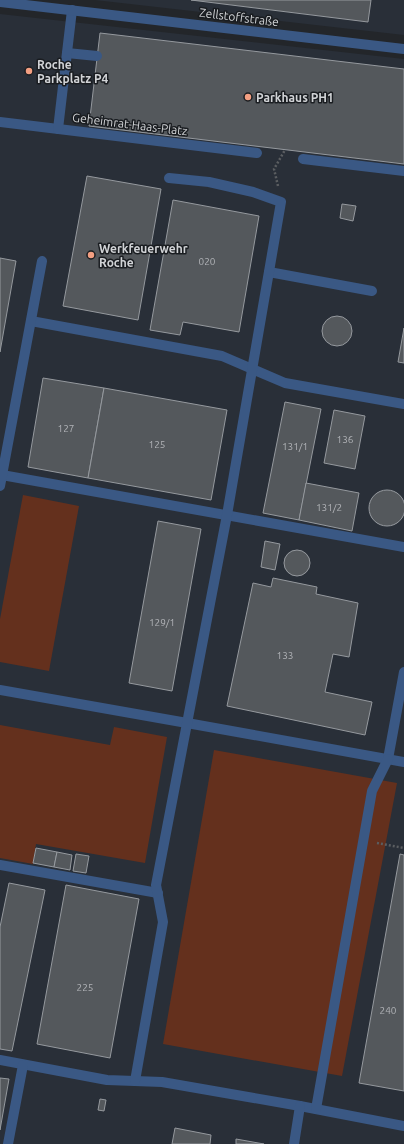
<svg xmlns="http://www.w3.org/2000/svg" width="404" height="1144" font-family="Ubuntu,sans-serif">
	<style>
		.built { fill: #292f38 }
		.green { fill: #64301d }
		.building { fill: #54585c; stroke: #95999e }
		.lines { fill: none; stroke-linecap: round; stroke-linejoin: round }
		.path { stroke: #5b5e61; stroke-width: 2.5; stroke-dasharray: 2 2; stroke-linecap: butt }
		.service { stroke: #3a5884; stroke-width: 10 }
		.pedestrian { stroke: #3a5884; stroke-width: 10 }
		.minor { stroke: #3a5884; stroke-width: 10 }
		.poi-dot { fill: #f39f82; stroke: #1a1d21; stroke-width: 1.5 }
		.labels { text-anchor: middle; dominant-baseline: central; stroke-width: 3; stroke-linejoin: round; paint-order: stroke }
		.number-label { font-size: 10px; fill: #b2b4b8 }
		.street-label { font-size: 12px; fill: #d1d3d6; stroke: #1a1d21 }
		.poi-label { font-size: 12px; font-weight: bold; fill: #d1d3d6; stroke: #1a1d21; text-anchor: start }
	</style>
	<rect width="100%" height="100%" fill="#23262a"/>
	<g class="built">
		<polygon points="95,0 404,0 404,35"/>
		<polygon points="0,14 404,59 404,1144 0,1144"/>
	</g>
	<g class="green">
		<polygon points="23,495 79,506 49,671 0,662 0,619"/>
		<polygon points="0,725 110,745 114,727 167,737 145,863 36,844 33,864 0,858"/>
		<polygon points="214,750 397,783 342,1076 163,1044"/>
	</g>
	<g class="building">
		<polygon points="191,0 371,0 368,22"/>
		<polygon points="100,33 404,69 404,164 89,126"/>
		<polygon points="87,176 161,189 138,320 63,306"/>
		<polygon points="173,200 259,216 239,332 183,322 180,335 150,330"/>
		<polygon points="342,204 356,206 353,221 340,218"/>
		<polygon points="0,258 16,261 0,352"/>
		<circle cx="337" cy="331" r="15"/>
		<polygon points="404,328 404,363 398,362"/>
		<polygon points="43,378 104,388 88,478 28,467"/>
		<polygon points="104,388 227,410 211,500 88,478"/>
		<polygon points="285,402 321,409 299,520 263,513"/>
		<polygon points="334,410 365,416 355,469 324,463"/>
		<polygon points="306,483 359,493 352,531 299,520"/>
		<circle cx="387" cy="508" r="18"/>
		<polygon points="158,521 201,529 172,691 129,683"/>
		<polygon points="265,541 280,544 275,570 261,567"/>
		<circle cx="297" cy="563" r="13"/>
		<polygon points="273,578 317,587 316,594 358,603 349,657 333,654 325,692 372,702 365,735 227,706 253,583 271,587"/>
		<polygon points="36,848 57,852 54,867 33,863"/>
		<polygon points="57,852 72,855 70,870 54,867"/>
		<polygon points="76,854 89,856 86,873 73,871"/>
		<polygon points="400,854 404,855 404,1091 359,1083"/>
		<polygon points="9,883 45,890 12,1051 0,1049 0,927"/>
		<polygon points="66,885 139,899 110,1058 37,1044"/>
		<polygon points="0,1078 9,1079 0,1130"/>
		<polygon points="100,1099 106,1100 104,1111 98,1110"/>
		<polygon points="175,1128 211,1135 210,1144 172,1144"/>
		<polygon points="236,1139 264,1144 236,1144"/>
	</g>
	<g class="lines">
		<g class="path">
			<polyline points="278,186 274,169 285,150"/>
			<polyline points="377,843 404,848"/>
		</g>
		<g class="service">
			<polyline points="67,53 97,56"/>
			<polyline points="0,122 257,153"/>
			<polyline points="58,129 72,10"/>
			<polyline points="303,159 404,171"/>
			<polyline points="269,272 372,291"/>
			<polyline points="31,321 222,356 285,383 404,404"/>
			<polyline points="2,475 404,547"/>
			<polyline points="0,486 42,261"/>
			<polyline points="0,690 187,723 404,762"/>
			<polyline points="388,759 404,672"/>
			<polyline points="0,865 158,893"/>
			<polyline points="0,1060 107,1080 162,1082 300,1106 404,1126"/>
			<polyline points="135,1081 163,922 156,885 227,515 281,202 253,192 209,182 169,178"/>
			<polyline points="8,1144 23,1065"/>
			<polyline points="294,1144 300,1106"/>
		</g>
		<polyline class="pedestrian" points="316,1109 372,791 388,759"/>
		<polyline class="minor" points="0,2 404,49"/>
	</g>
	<g class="poi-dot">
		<circle cx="29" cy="71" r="4"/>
		<circle cx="248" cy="97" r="4"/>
		<circle cx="91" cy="255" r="4"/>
	</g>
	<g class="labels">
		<g class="number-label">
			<text x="207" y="261">020</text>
			<text x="66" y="428">127</text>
			<text x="345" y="439">136</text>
			<text x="157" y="444">125</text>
			<text x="295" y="446">131/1</text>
			<text x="329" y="507">131/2</text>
			<text x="162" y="622">129/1</text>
			<text x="285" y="655">133</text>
			<text x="85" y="987">225</text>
			<text x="388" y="1010">240</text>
		</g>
		<g class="street-label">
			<text transform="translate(239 17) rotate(7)">Zellstoffstraße</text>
			<text transform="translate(130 124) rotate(7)">Geheimrat-Haas-Platz</text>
		</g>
		<g class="poi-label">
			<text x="37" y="64">Roche<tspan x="37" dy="14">Parkplatz P4</tspan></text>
			<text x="256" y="97">Parkhaus PH1</text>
			<text x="99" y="248">Werkfeuerwehr<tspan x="99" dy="14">Roche</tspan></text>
		</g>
	</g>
</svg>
